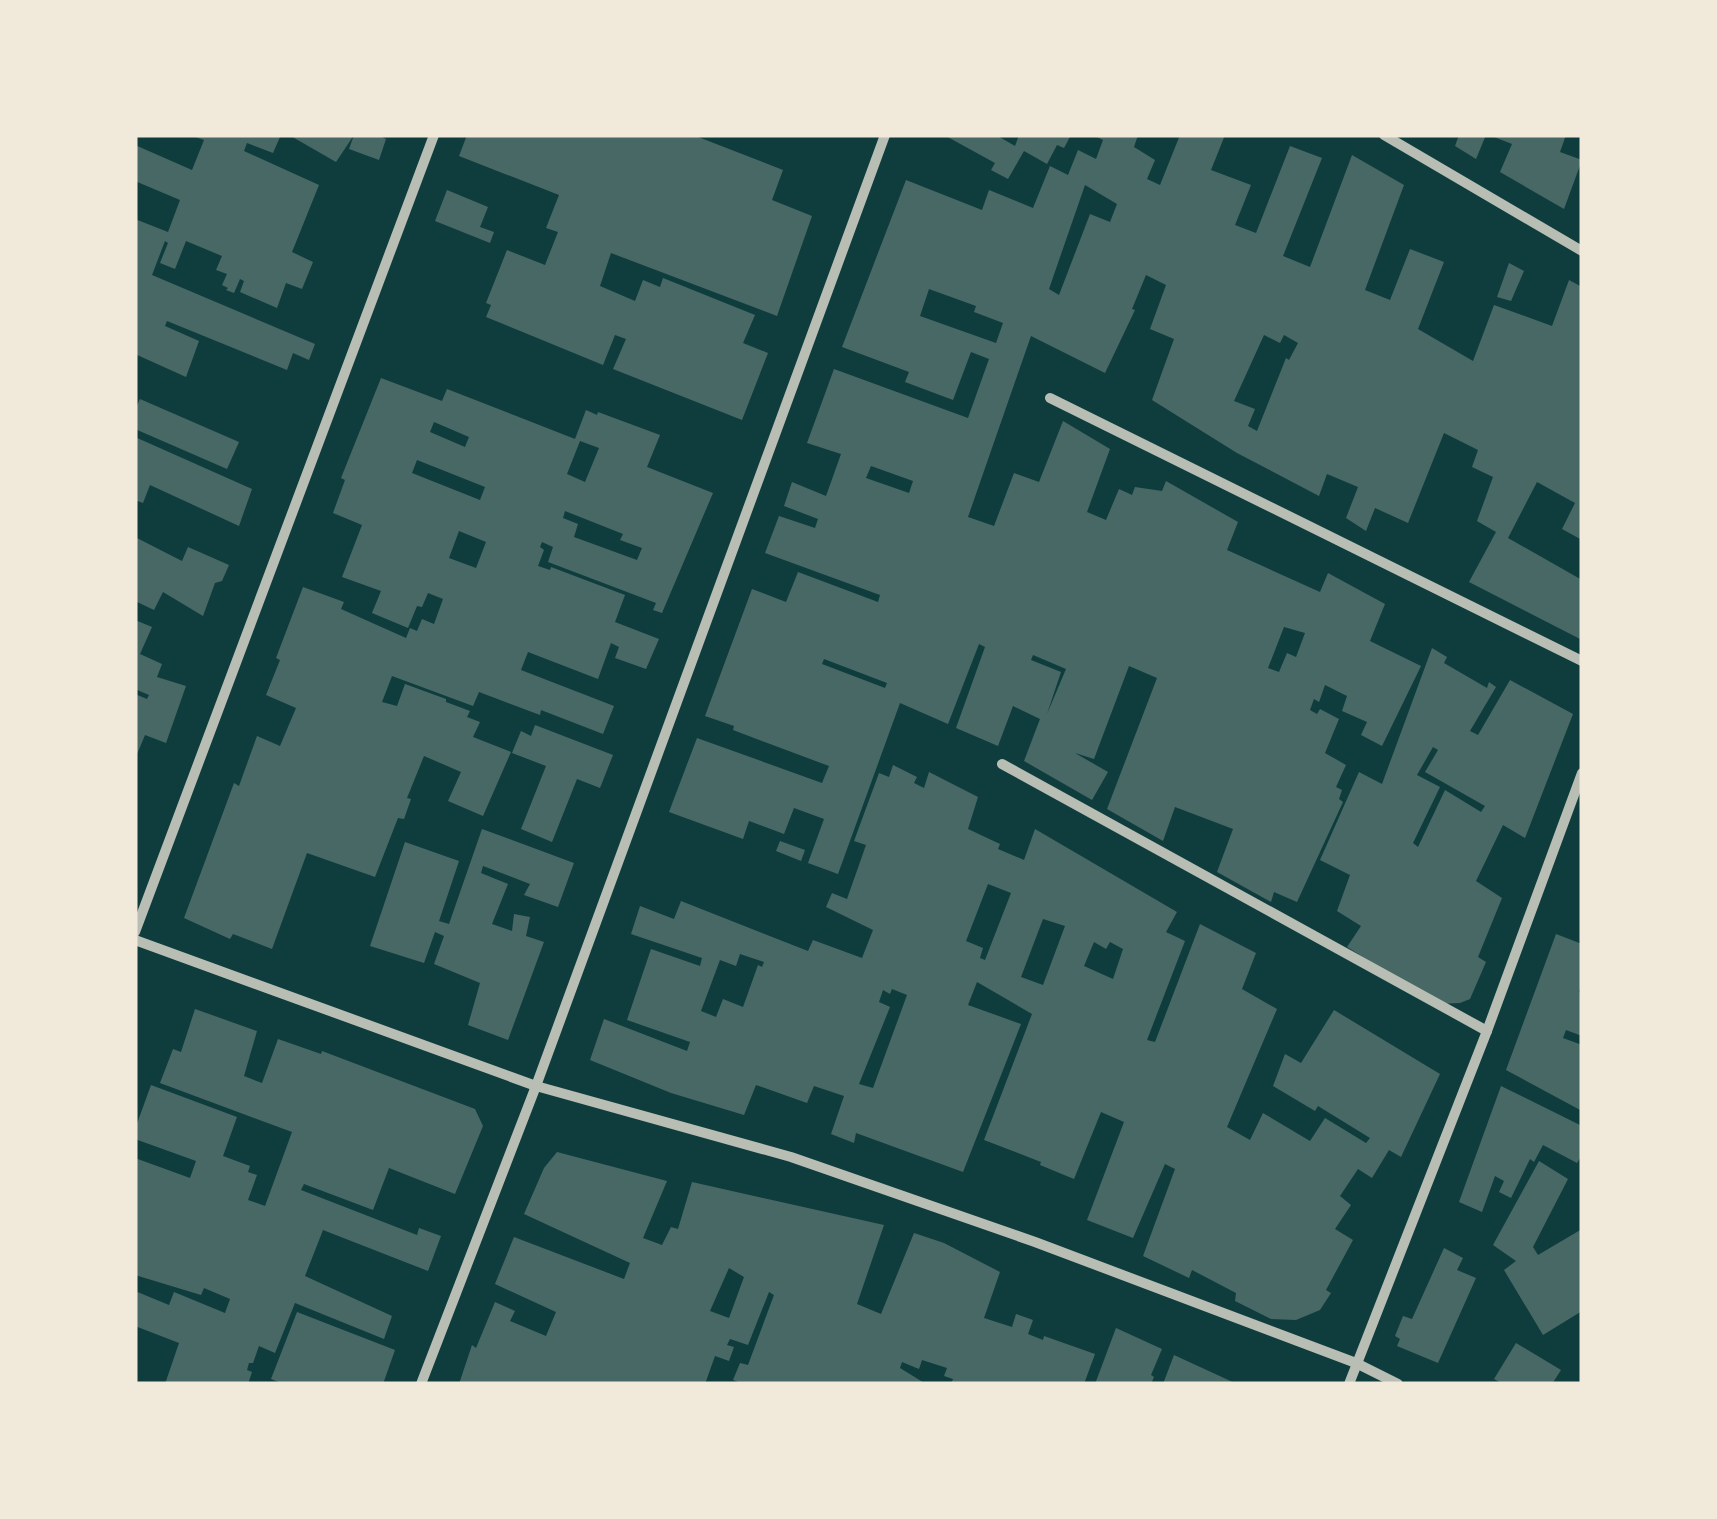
<svg xmlns="http://www.w3.org/2000/svg" width="1717" height="1519" font-family="Jost,sans-serif">
	<style>
		.building { fill: #486865; fill-rule: evenodd }
		.lines { fill: none; stroke-linecap: round; stroke-linejoin: round }
		.minor { stroke: #b8beb3; stroke-width: 10 }
	</style>
	<rect width="100%" height="100%" fill="#0f3d3e"/>
	<g class="building">
		<polygon points="190,135 276,135 280,137 273,153 247,143 244,151 319,185 292,252 313,262 302,289 286,283 277,308 240,292 244,281 240,279 234,293 226,290 228,288 222,285 227,274 216,270 222,256 186,241 175,269 160,263 168,243 165,241 152,275 315,344 309,360 293,353 287,370 167,321 165,326 199,341 186,377 135,354 135,219 168,232 180,200 135,181 135,145 192,170 204,140"/>
		<polygon points="289,135 354,135 336,162"/>
		<polygon points="354,135 378,135 386,139 379,160 349,149"/>
		<polygon points="467,135 693,135 783,170 772,200 812,216 777,316 611,253 600,286 635,301 643,280 660,287 663,278 755,315 743,343 768,353 742,420 613,369 626,339 615,335 603,365 486,317 491,305 486,303 507,250 545,265 558,232 546,228 559,195 459,156"/>
		<polygon points="944,135 996,135 1015,146 1019,135 1071,135 1064,148 1057,145 1047,164 1024,151 1008,179 991,170 995,163"/>
		<path d="M1093,135h45l-4,12 21,13 -8,19 13,6 20,-50h45l-14,35 40,15 -16,40 21,8 34,-87 32,12 -39,98 27,11 42,-112 52,30 -39,105 25,10 20,-51 34,13 -26,67 55,32 21,-56 58,21 17,-46 13,7v253l-20,-11 13,-26 -38,-21 -29,56 74,42v60l-113,-58 27,-50 -19,-11 16,-44 -21,-10 6,-17 -34,-17 -36,90 -33,-15 -9,23 -20,-13 12,-31 -31,-13 -8,22 -82,-43 -85,-53 22,-61 -24,-10 16,-44 -20,-10 -14,34 3,1 -30,63 -74,-37 -63,181 26,9 20,-53 25,9 24,-61 47,28 -23,63 19,8 13,-31 13,6 3,-8 27,4 4,-10 72,41 -11,28 93,42 8,-19 57,31 -15,37 51,25 -39,80 -21,-11 6,-13 -25,-11 5,-15 -22,-11 -6,17 -5,-3 -4,11 7,4 3,-5 19,10 -14,34 21,12 -10,22 6,3 -3,9 4,3 -46,100 -23,-10 -3,10 -54,-30 16,-43 -58,-22 -12,34 -56,-32 50,-131 -28,-12 -35,93 -19,-6 33,19 -16,28 -68,-39 16,-42 -27,-13 -15,40 -42,-18 29,-81 -6,-3 -31,80 -48,-21 -62,171 -30,-11 16,-44 -30,-11 -10,26 -35,-13 -6,18 -74,-27 28,-74 125,45 7,-17 -96,-36 1,-4 -29,-10 47,-127 34,13 12,-30 80,30 2,-7 -115,-42 14,-37 36,12 3,-9 -34,-13 8,-24 34,14 15,-42 -34,-11 27,-74 134,49 21,-59 -18,-7 -18,48 -48,-18 4,-10 -67,-25 64,-167 76,30 7,-20 44,18 17,-42 18,9 10,-25 18,9 7,-19zM1085,185l32,19 -7,18 -20,-8 -31,81 -10,-6zM929,289l47,17 -2,6 29,11 -7,20 -76,-27zM1264,335l16,8 4,-8 14,8 -9,17 -3,-2 -29,73 -9,-5 7,-17 -21,-8zM871,466l42,15 -4,12 -43,-15zM1284,627l21,6 -9,24 -9,-4 -8,19 -11,-4zM1033,655l33,14 -19,45 14,-42 -30,-12zM824,659l63,24 -2,5 -63,-24z"/>
		<polygon points="1459,135 1486,135 1476,159 1455,146"/>
		<polygon points="1489,135 1566,135 1560,152 1582,160 1564,209 1500,172 1512,144"/>
		<polygon points="447,190 488,207 480,227 494,232 490,243 435,221"/>
		<polygon points="1509,263 1524,271 1511,301 1497,297"/>
		<path d="M381,378l61,23 5,-12 128,50 11,-29 11,5 1,-3 62,23 -13,32 66,26 -51,120 -9,-3 3,-7 -108,-41 5,-15 -11,-5 -2,5 4,3 -6,16 12,4 1,-3 74,28 -10,27 44,17 -13,30 -31,-11 4,-11 -8,-4 -13,36 -70,-27 -7,18 93,36 -11,28 -62,-24 -1,5 -61,-23 -6,14 -81,-30 -10,26 15,4 8,-22 41,15v3l24,9 -3,6 13,5 -7,15 38,15 -28,64 -35,-15 13,-29 -37,-16 -17,42 4,1 -7,20 -6,-1 -23,59 -68,-24 -35,96 -39,-15 -3,5 -46,-21 50,-135 5,3 18,-50 23,10 16,-38 -30,-13 14,-35 -4,-2 27,-71 41,15 -3,7 65,29 4,-10 7,3 5,-12 12,5 9,-25 -15,-6 -6,14 -5,-1 -9,22 -36,-15 9,-22 -39,-14 20,-52 -29,-12 12,-33 -4,-2zM434,422l35,15 -4,10 -35,-15zM580,441l19,7 -14,34 -18,-8zM417,460l68,27 -5,13 -68,-27zM565,511l58,23 -3,6 22,8 -5,12 -63,-23 4,-13 -15,-6zM459,531l27,11 -10,26 -27,-10z"/>
		<polygon points="140,399 239,442 227,469 135,429 135,410"/>
		<polygon points="135,437 252,489 239,526 150,485 143,503 135,500"/>
		<polygon points="135,537 182,561 188,547 229,565 222,581 215,583 203,616 163,592 154,610 135,601"/>
		<polygon points="135,620 152,627 140,654 162,664 157,677 186,686 166,743 145,735 135,759 135,694 147,699 149,695 135,689"/>
		<path d="M1432,648l15,9 -3,6 43,25 2,-6 7,5 -26,44 8,4 32,-55 63,34 -48,124 -22,-13 -27,56 26,17 -24,59 8,5 -16,37 -10,4 -22,1 -91,-57 14,-21 -24,-15 13,-36 -30,-15 39,-88 23,12zM1433,747l5,3 -13,22 60,34 -4,6 -36,-22 -27,57 -5,-4 27,-56 -23,-12z"/>
		<polygon points="535,725 613,755 600,788 577,779 552,842 521,829 546,766 512,753 521,731 531,736"/>
		<path d="M893,765l24,12 -3,6 10,5 5,-16 49,25 -10,32 32,15 -2,5 26,11 11,-31 142,83 -11,20 19,9 -38,99 8,2 45,-118 56,29 -14,36 35,20 -50,118 23,13 13,-27 47,28 15,-23 41,25 4,-5 -52,-32 -3,5 -42,-25 12,-32 16,9 33,-53 106,64 -39,83 -12,-7 -17,28 -14,-9 -18,27 11,9 -16,24 18,11 -27,50 5,3 -11,17 -24,10 -25,-1 -36,-18 1,-8 -44,-23 -3,8 -46,-22 32,-87 -10,-5 -32,74 -46,-18 37,-98 -23,-10 -27,67 -34,-14 1,-3 -57,-22 48,-126 -55,-32 -9,23 53,19 -58,148 -107,-39 -2,10 -23,-9 13,-38 -30,-10 -7,17 -51,-18 -12,30 -73,-22 -81,-33 14,-41 83,32 3,-9 -63,-22 24,-71 49,17 2,-8 -71,-24 9,-28 34,13 7,-18 127,50 5,-11 49,18 11,-28 -47,-23 6,-14 15,6 19,-54 -12,-4 25,-68 10,4zM988,884l23,9 -26,67 -5,-2 3,-10 -17,-7zM1043,919l22,7 -22,59 -22,-8zM1094,942l12,7 4,-7 13,7 -10,30 -29,-13zM740,954l24,8 -2,5 -4,-2 -15,42 -20,-8 -7,18 -15,-6 19,-51 16,6zM892,989l15,6 -34,93 -14,-4 31,-77 -11,-5 4,-12 7,4z"/>
		<polygon points="482,829 574,863 558,907 524,895 530,884 483,866 481,873 508,884 492,924 512,931 514,914 530,917 526,936 544,942 508,1040 468,1025 480,983 434,964 444,936 435,932 424,963 370,946 405,842 459,861 439,921 449,924"/>
		<polygon points="780,841 805,850 801,861 776,851"/>
		<polygon points="1556,934 1582,944 1582,983 1579,992 1582,994 1582,1036 1566,1030 1563,1038 1582,1045 1582,1111 1506,1070"/>
		<polygon points="195,1009 257,1031 244,1076 262,1083 278,1039 321,1054 322,1051 475,1109 483,1126 455,1194 389,1168 373,1210 304,1184 301,1190 417,1235 419,1228 441,1236 428,1271 323,1230 305,1276 392,1316 384,1339 295,1303 275,1353 259,1346 253,1363 249,1363 247,1370 252,1372 248,1384 165,1384 179,1343 135,1326 135,1291 169,1305 174,1292 225,1313 230,1299 204,1288 201,1295 135,1275 135,1158 190,1178 196,1161 135,1139 135,1129 151,1085 237,1117 223,1156 250,1166 248,1172 257,1175 248,1200 265,1206 292,1132 160,1083 173,1049 181,1052"/>
		<polygon points="1501,1086 1582,1126 1582,1155 1577,1163 1543,1145 1534,1162 1530,1159 1511,1198 1499,1192 1504,1181 1495,1176 1482,1212 1459,1202"/>
		<path d="M557,1152l110,29 -24,57 19,7 9,-18 7,2 14,-47 192,43 -27,79 24,10 33,-81 30,10 56,29 -16,46 28,9 4,-13 17,6 -5,14 15,6 1,-4 51,18 -11,30h-133l2,-5 -9,-3 3,-8 -25,-8 -3,9 -17,-7 -2,6 26,16h-182l-11,-4 7,-17 8,2 26,-70 -5,-3 -21,53 -18,-6 -3,6 7,2 -5,14 -14,-5 -10,28h-246l13,-39 4,3 19,-46 20,9 -5,10 36,15 10,-24 -61,-28 19,-47 110,42 6,-16 -106,-49 20,-46zM729,1268l15,9 -15,41 -19,-7z"/>
		<polygon points="1539,1161 1568,1179 1533,1247 1538,1255 1582,1229 1582,1311 1543,1335 1504,1270 1516,1261 1493,1245"/>
		<polygon points="1444,1248 1463,1258 1457,1270 1476,1278 1438,1363 1397,1346 1400,1339 1395,1336 1403,1316 1412,1319"/>
		<polygon points="297,1312 395,1350 383,1384 284,1384 271,1379"/>
		<polygon points="1116,1328 1162,1349 1151,1375 1154,1377 1151,1384 1095,1384"/>
		<polygon points="1516,1343 1561,1370 1552,1384 1503,1384 1494,1379"/>
		<polygon points="1174,1355 1237,1384 1163,1384"/>
	</g>
	<g class="lines">
		<g class="minor">
			<polyline points="1384,135 1582,251"/>
			<polyline points="1050,398 1582,661"/>
			<polyline points="1002,764 1487,1031"/>
			<polyline points="135,932 434,135"/>
			<polyline points="135,940 536,1086 791,1157 1035,1242 1356,1363 1398,1384"/>
			<polyline points="421,1384 536,1086 885,135"/>
			<polyline points="1349,1384 1487,1031 1582,773"/>
		</g>
	</g>
	<rect width="1717" height="1519" fill="none" stroke="#f1e9da" stroke-width="275"/>
</svg>
